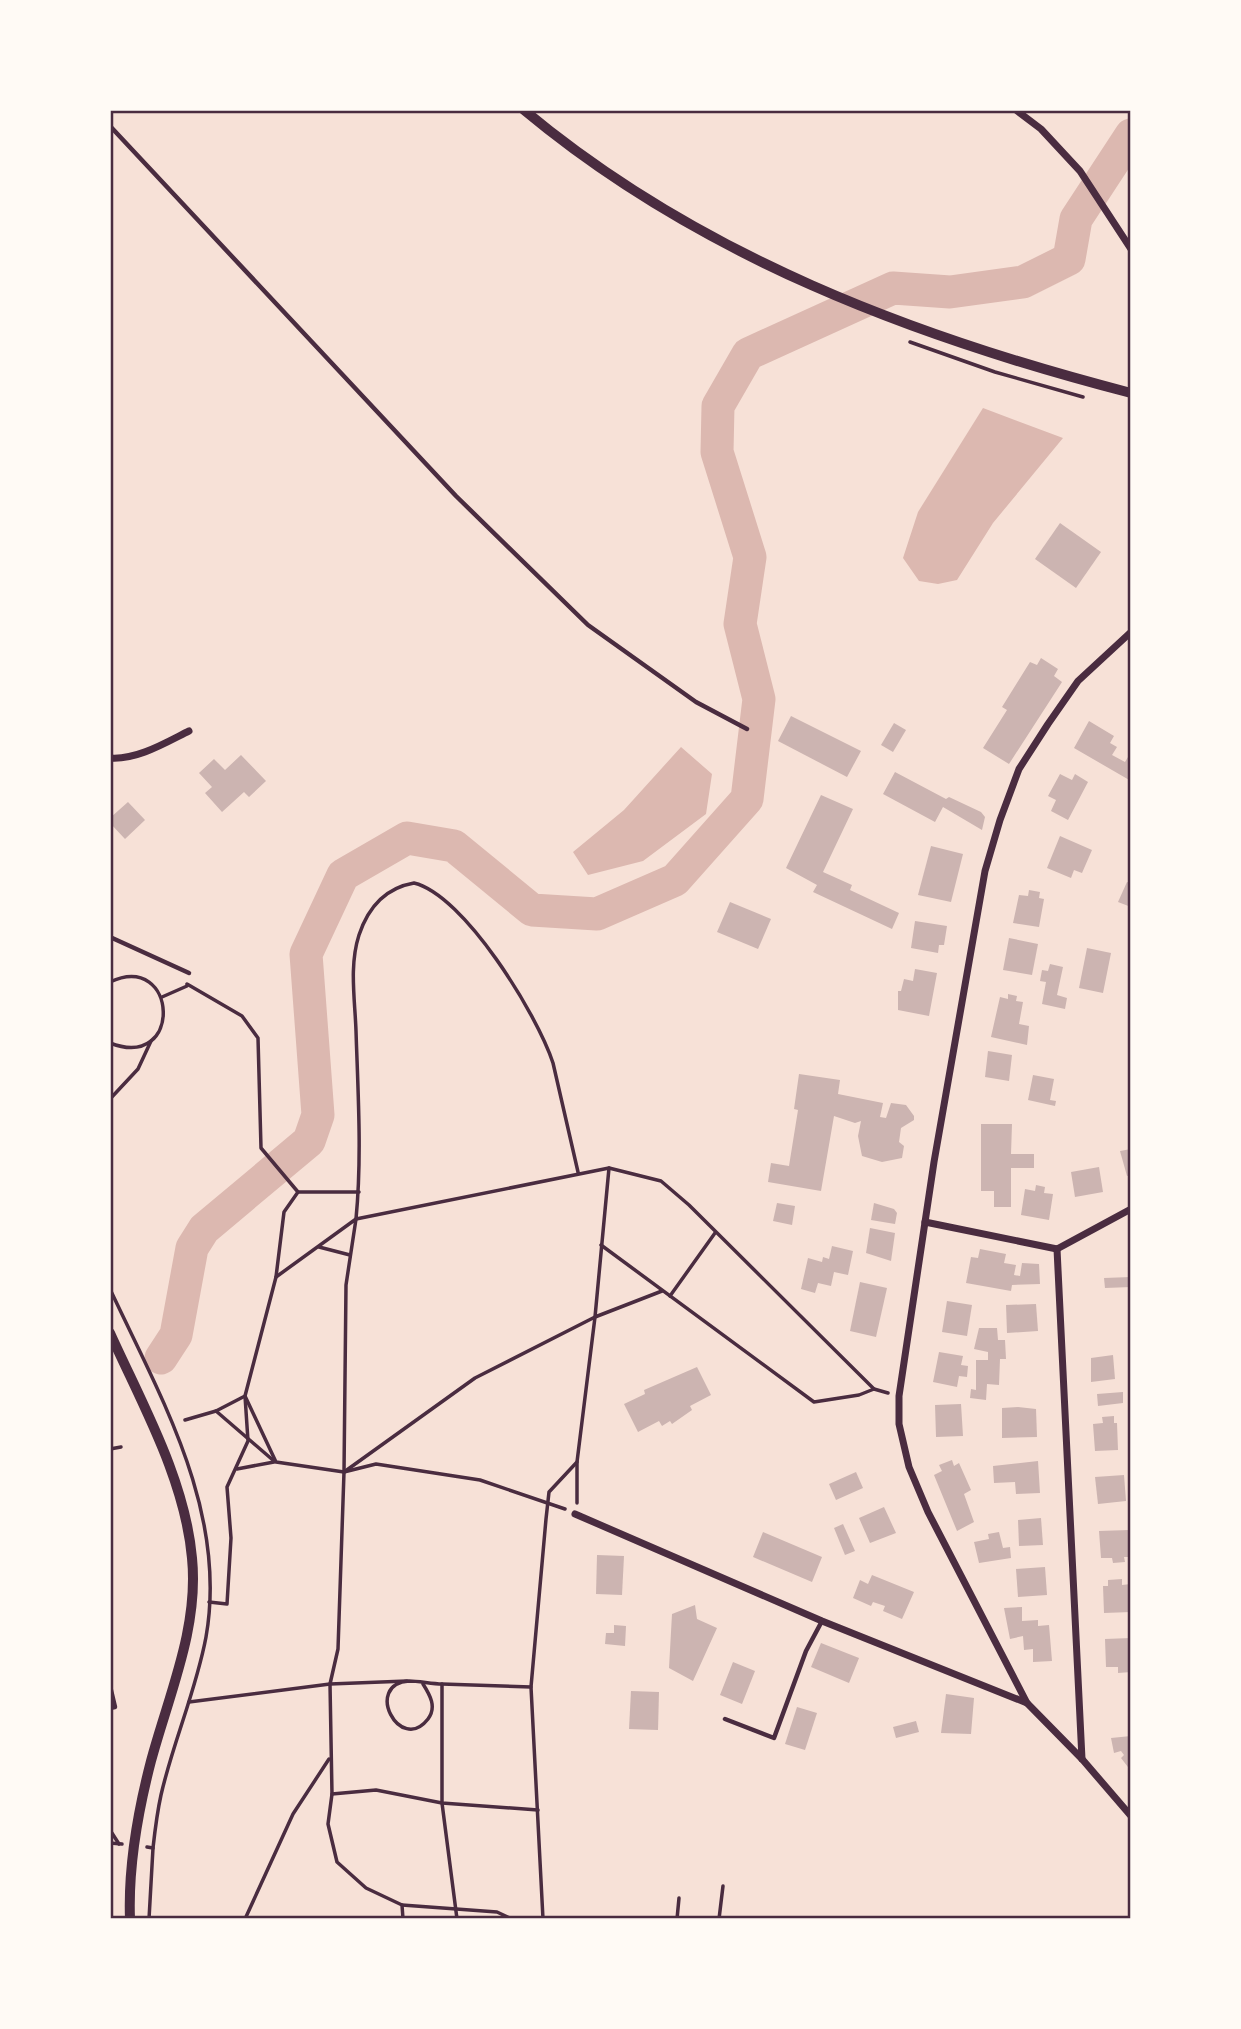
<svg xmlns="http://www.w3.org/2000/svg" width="1241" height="2029" font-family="Poppins,sans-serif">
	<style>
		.water { fill: #dcb8b0 }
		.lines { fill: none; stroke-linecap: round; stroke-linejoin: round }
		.river { stroke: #dcb8b0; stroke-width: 33 }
		.building { fill: #ccb4b1 }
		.path { stroke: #4a2c40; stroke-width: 3.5 }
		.service { stroke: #4a2c40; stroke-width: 4.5 }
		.minor { stroke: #4a2c40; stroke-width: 7 }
		.tertiary { stroke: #4a2c40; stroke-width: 10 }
		.neatline { fill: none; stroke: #4a2c40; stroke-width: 2.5 }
	</style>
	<rect width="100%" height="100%" fill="#f7e1d7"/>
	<g class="water">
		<polygon points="983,408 1063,438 993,523 957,580 938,584 919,581 903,558 918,512"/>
		<polygon points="681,747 712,774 706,814 643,861 588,875 573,852 624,810"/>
	</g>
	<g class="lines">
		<polyline class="river" points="161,1358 176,1335 192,1248 204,1229 309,1141 318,1115 306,954 343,875 407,838 454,846 532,910 597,914 675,880 747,799 759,699 740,624 750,557 717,452 718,406 748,354 893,288 950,292 1023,282 1069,259 1076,219 1131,135"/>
	</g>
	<g class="building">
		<polygon points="1060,523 1101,552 1076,588 1035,559"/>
		<polygon points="1041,658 1058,669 1054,676 1062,682 1009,764 983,748 1007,710 1002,707 1030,662 1037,665"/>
		<polygon points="791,716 861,751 847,777 778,741"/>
		<polygon points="1089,721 1114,736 1110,743 1117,747 1112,755 1125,762 1131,752 1131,781 1074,748"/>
		<polygon points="894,723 906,730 893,752 881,745"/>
		<polygon points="241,755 266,781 249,797 244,792 222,812 205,793 212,787 199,773 214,759 225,770"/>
		<polygon points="895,772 946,799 949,797 981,812 985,817 982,830 943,807 935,822 883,794"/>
		<polygon points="1060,774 1072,780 1075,774 1088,782 1068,820 1051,811 1056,800 1048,796"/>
		<polygon points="821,795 853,809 823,872 852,885 850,890 899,913 892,929 813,892 817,885 786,868"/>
		<polygon points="128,802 145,820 125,839 110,823 110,818"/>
		<polygon points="1060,836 1092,850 1082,873 1074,870 1071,878 1047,868"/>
		<polygon points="931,846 963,854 951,902 918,895"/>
		<polygon points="1127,882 1131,883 1131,907 1118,902"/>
		<polygon points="1029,890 1040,892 1039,898 1044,899 1039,927 1013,923 1019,895 1028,896"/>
		<polygon points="730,902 771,919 758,949 717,932"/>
		<polygon points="915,921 947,926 944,945 939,945 938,953 911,948"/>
		<polygon points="1009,938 1038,944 1032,975 1003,970"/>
		<polygon points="1087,948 1111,953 1103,993 1079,988"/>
		<polygon points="1050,964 1063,967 1057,995 1067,998 1065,1009 1042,1004 1046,982 1040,981 1042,970 1048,971"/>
		<polygon points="915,969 937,973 929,1016 898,1010 898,991 901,991 904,979 913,981"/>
		<polygon points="1008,994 1017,996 1016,1001 1023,1002 1019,1024 1029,1026 1027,1045 991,1037 1000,997 1008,999"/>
		<polygon points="988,1051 1012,1055 1009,1081 985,1077"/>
		<polygon points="799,1074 840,1080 838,1094 883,1103 880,1117 886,1118 891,1103 906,1105 914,1116 914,1120 901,1128 899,1142 904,1146 902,1158 882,1162 862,1156 858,1136 861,1121 855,1123 834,1116 821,1191 768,1182 771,1163 789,1166 798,1110 794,1109"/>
		<polygon points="1033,1075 1054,1079 1050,1100 1056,1101 1055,1106 1028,1100"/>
		<polygon points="981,1124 1012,1124 1011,1154 1034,1154 1034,1168 1011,1168 1011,1207 994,1207 994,1191 981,1191"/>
		<polygon points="1131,1149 1131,1175 1127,1176 1120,1151"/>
		<polygon points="1099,1167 1103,1192 1075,1197 1071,1172"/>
		<polygon points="1036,1185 1045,1187 1044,1193 1053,1194 1049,1220 1021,1215 1025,1189 1035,1191"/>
		<polygon points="777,1203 795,1206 792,1225 773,1221"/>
		<polygon points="874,1203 894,1209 897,1213 895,1224 871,1220"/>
		<polygon points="870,1228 895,1233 891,1261 866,1253"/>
		<polygon points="832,1246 853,1251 848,1275 834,1272 831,1286 818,1283 815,1293 801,1289 808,1258 822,1262 823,1257 829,1259"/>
		<polygon points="980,1249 1006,1254 1004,1263 1016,1265 1014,1275 1020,1276 1022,1263 1039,1264 1040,1284 1012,1285 1011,1291 966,1283 971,1257 978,1258"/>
		<polygon points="1131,1277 1131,1287 1105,1288 1104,1278"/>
		<polygon points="860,1282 887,1288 876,1337 850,1331"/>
		<polygon points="947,1301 972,1305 967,1336 942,1332"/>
		<polygon points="1036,1304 1038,1331 1007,1333 1006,1305"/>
		<polygon points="979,1328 997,1328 998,1340 1005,1340 1006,1359 1000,1359 999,1385 987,1384 986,1400 970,1398 971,1389 976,1390 976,1360 988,1360 988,1352 974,1349"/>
		<polygon points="939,1352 963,1356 961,1365 968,1366 967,1377 959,1376 957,1387 933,1382"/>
		<polygon points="1113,1355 1115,1379 1091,1382 1091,1358"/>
		<polygon points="697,1367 711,1395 690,1406 692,1410 672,1424 670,1421 662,1426 659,1421 638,1432 624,1404 645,1394 644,1390"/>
		<polygon points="1123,1392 1123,1403 1098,1406 1097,1394"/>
		<polygon points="961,1404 963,1436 936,1437 935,1405"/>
		<polygon points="1018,1407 1036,1409 1037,1437 1002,1438 1002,1408"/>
		<polygon points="1114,1416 1114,1423 1117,1423 1118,1450 1095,1451 1093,1424 1103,1423 1102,1417"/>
		<polygon points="952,1460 954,1466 959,1463 971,1490 964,1494 974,1522 957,1531 934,1475 942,1471 939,1465"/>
		<polygon points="1038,1461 1040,1493 1016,1494 1015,1482 994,1483 993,1466"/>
		<polygon points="856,1472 863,1488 836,1500 829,1484"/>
		<polygon points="1124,1475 1126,1501 1098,1504 1095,1477"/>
		<polygon points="884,1507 896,1533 870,1543 859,1518"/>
		<polygon points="1041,1518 1043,1545 1019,1546 1018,1520"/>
		<polygon points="843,1524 855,1551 845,1555 834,1528"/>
		<polygon points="1129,1530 1130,1557 1124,1557 1125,1562 1113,1563 1112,1558 1101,1558 1099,1531"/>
		<polygon points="763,1532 822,1557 812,1582 753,1557"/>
		<polygon points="999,1532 1003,1548 1010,1547 1011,1558 979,1563 974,1542 989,1539 988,1534"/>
		<polygon points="597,1555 624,1556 622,1595 596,1594"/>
		<polygon points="1045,1567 1047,1595 1018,1597 1016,1569"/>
		<polygon points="872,1575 914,1592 902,1619 883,1611 885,1606 873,1602 871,1606 853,1598 860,1580 868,1584"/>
		<polygon points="1122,1579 1122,1585 1131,1584 1131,1612 1104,1613 1103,1586 1108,1586 1108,1580"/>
		<polygon points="695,1605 697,1619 717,1628 693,1681 669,1668 672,1614"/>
		<polygon points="1022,1607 1022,1621 1038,1620 1038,1626 1049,1625 1052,1661 1033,1662 1033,1649 1024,1650 1023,1636 1010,1639 1004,1608"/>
		<polygon points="614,1625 626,1626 625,1646 605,1644 606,1633 614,1633"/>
		<polygon points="1131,1638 1131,1672 1118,1673 1118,1667 1106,1667 1105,1639"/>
		<polygon points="821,1643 859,1658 849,1683 811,1667"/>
		<polygon points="733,1662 755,1671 742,1704 720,1695"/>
		<polygon points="631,1691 659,1692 658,1730 629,1729"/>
		<polygon points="946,1694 974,1698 971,1734 941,1733"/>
		<polygon points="797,1707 817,1713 805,1750 785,1744"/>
		<polygon points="916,1721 919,1732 896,1738 893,1727"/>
		<polygon points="1131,1736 1131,1771 1121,1758 1124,1755 1121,1751 1114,1753 1111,1738"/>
	</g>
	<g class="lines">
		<g class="path">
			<polyline points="910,342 995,372 1083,397"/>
			<path d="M110,982c68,-32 74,90 0,61"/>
			<polyline points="187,984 242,1016 258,1038 261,1148 298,1192 359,1192"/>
			<polyline points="162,997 187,986"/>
			<polyline points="110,1099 138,1069 151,1041"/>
			<polyline points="609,1168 595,1317 662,1291"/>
			<path d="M578,1172l-25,-109c-16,-49 -89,-168 -139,-180 -29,5 -46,25 -55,52 -10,31 -4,65 -3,96 2,62 6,126 0,188l253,-51 52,13 28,24 185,184 14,4"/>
			<polyline points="601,1245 814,1402 859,1395 874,1389"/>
			<polyline points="319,1247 350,1255"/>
			<polyline points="276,1277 284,1212 298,1192"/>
			<path d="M110,1289c51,109 118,223 96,348 -10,54 -33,105 -45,158 -4,18 -6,35 -8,53l-6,-1"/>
			<polyline points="670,1296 715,1233"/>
			<polyline points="216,1411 274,1461"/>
			<polyline points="185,1420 216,1411 245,1396 276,1462 344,1472 376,1464 480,1480 565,1509"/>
			<polyline points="110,1449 121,1447"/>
			<polyline points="237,1469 274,1462"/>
			<polyline points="344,1472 475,1378 595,1317 577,1462 549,1492 546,1519 531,1687 543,1919"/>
			<polyline points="577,1503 577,1462"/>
			<polyline points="209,1602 227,1604 231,1538 227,1487 248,1441 245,1396 276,1277 356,1219 346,1285 344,1472 338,1649 330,1684 332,1794 328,1824 337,1862 366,1888 402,1905 403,1919"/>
			<path d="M423,1684c7,11 14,23 5,35 -28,36 -65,-35 -19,-38 10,0 23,3 33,3v119l15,116"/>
			<polyline points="442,1684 531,1687"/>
			<polyline points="189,1702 330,1684 407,1681"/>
			<polyline points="332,1794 376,1790 442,1803 538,1810"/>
			<polyline points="110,1830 119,1844"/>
			<polyline points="110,1843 122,1844"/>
			<polyline points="402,1905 497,1912 512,1919"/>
			<polyline points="149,1919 153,1848"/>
			<polyline points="245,1919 293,1814 329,1759"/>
			<polyline points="677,1919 679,1898"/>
			<polyline points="719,1919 723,1886"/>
		</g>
		<g class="service">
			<polyline points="110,126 456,496 588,625 696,702 747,729"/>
			<polyline points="110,937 189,973"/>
			<polyline points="110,1686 115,1707 110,1708"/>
			<polyline points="725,1719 774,1738 806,1651 822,1621"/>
		</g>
		<g class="minor">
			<polyline points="1016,110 1041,129 1080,171 1131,249"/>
			<polyline points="1131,632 1078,681 1048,724 1019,769 1000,820 985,871 934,1162 899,1396 899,1424 909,1467 928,1512 1027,1703 1082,1759 1131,1816"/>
			<path d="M110,758c27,2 55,-15 79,-27"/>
			<polyline points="925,1222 1057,1249 1131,1209"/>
			<polyline points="1057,1249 1082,1759"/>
			<polyline points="575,1514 822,1621 1027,1703"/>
		</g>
		<g class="tertiary">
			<path d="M524,110c175,146 390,227 607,283"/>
			<path d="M110,1333c32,71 75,146 82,225 7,70 -23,136 -41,203 -13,50 -23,105 -21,158"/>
		</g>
	</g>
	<rect width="1241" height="2029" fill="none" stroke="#fffaf5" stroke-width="224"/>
	<rect x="112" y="112" width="1017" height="1805" class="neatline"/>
</svg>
